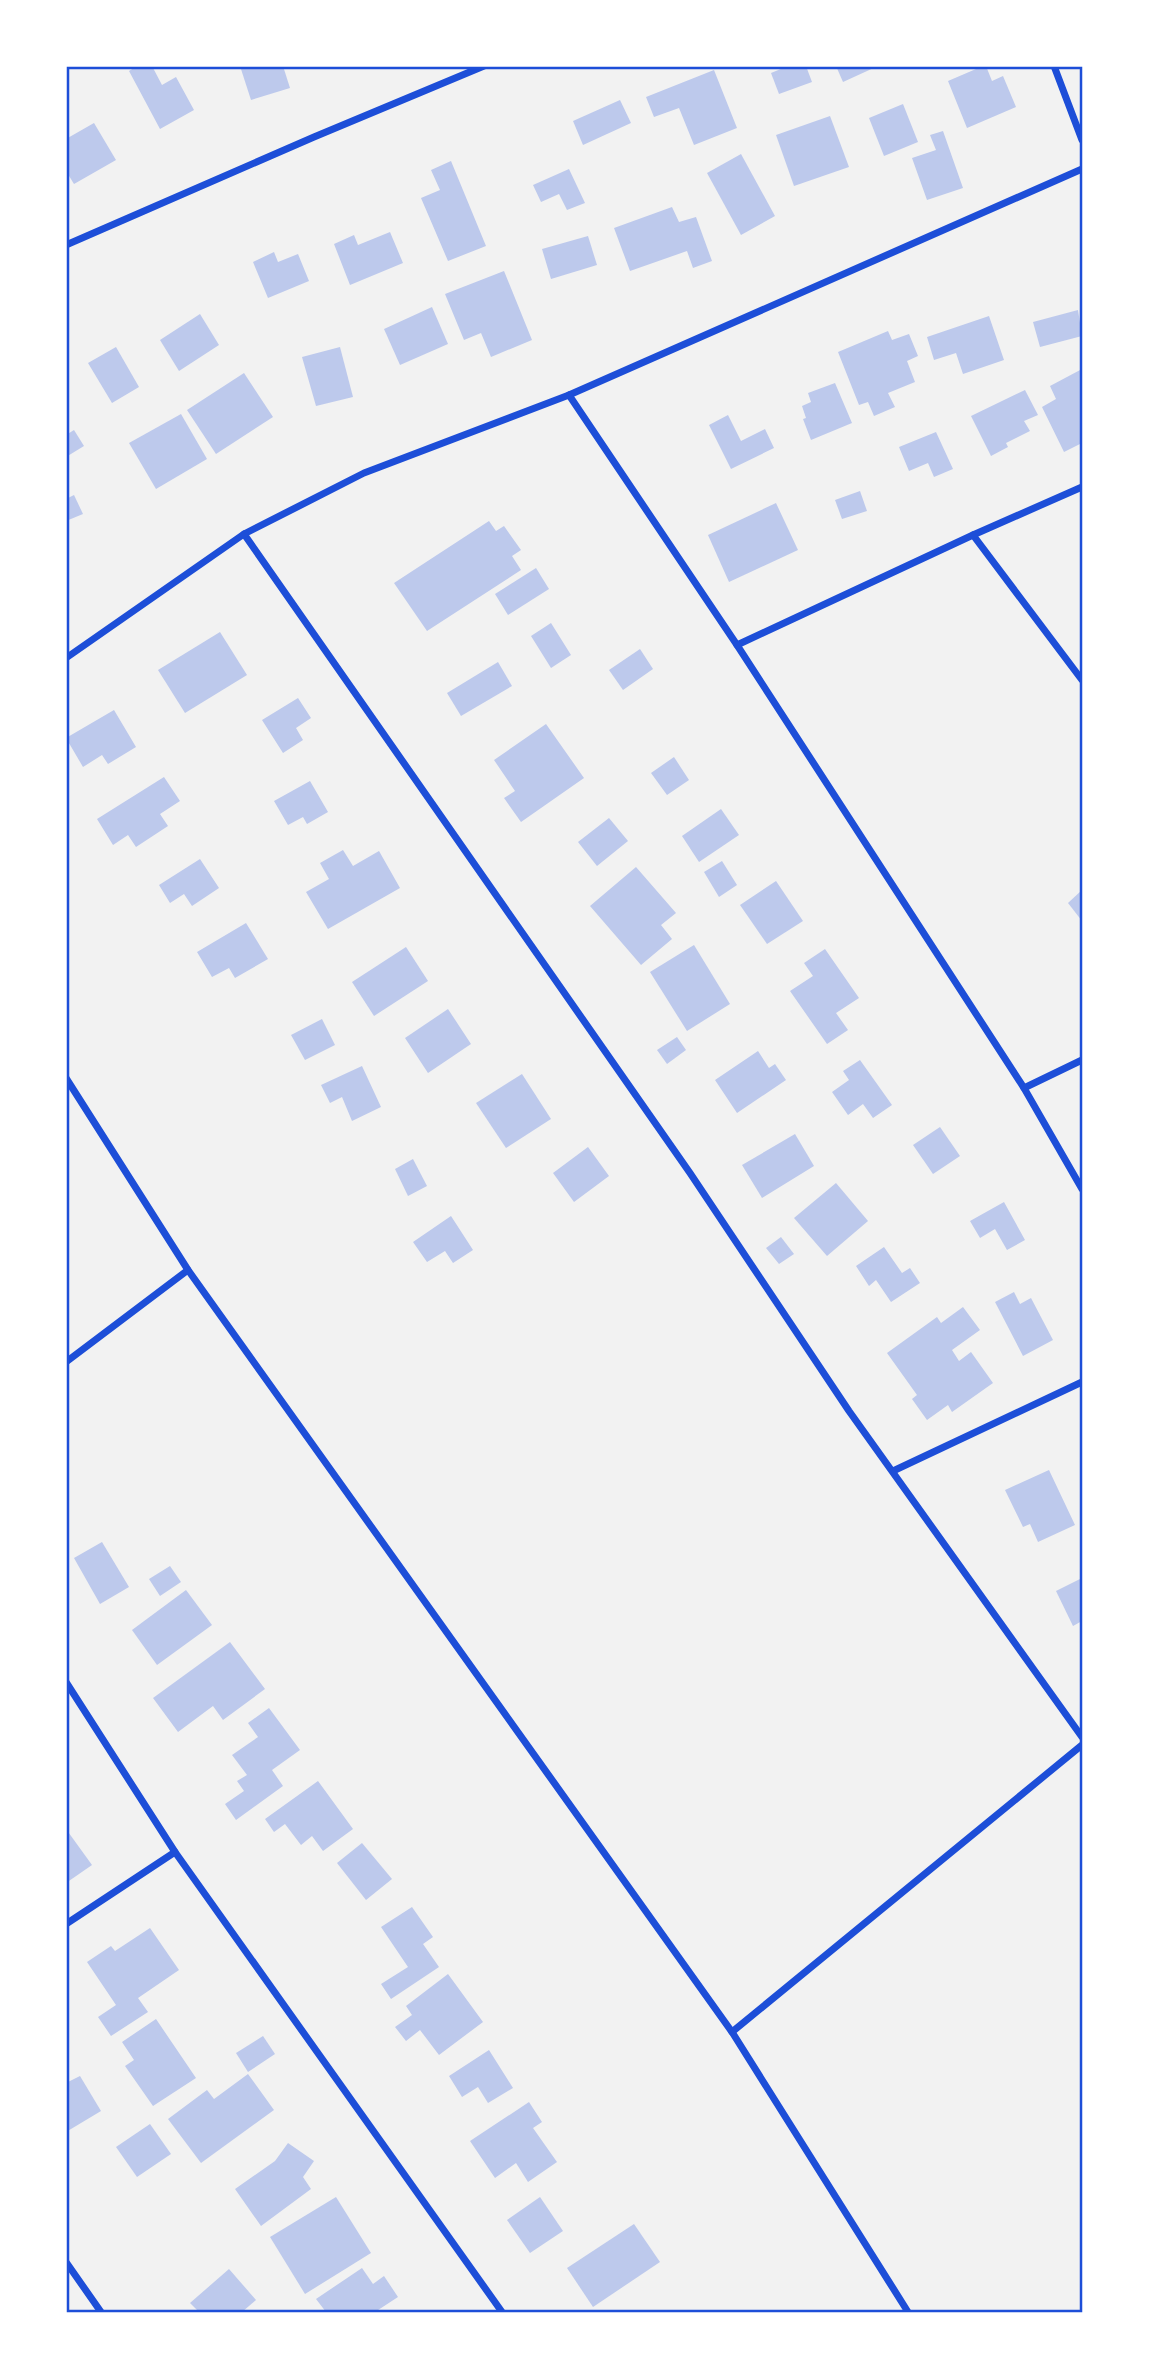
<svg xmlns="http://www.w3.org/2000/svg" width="1149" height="2379" font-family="Helvetica,sans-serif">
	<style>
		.building { fill: #bdc9ec }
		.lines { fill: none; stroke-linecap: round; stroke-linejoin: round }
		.minor { stroke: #1d4ed8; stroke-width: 7 }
		.neatline { fill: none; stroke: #1d4ed8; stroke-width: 2.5 }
	</style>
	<rect width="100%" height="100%" fill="#f2f2f2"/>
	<g class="building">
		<polygon points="137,66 152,66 162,85 176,77 194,110 160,129 129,71"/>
		<polygon points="240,66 283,66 290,88 251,100"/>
		<polygon points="788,66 806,66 812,82 779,94 771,73"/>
		<polygon points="836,66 878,66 843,82"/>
		<polygon points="983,66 986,66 992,81 1003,76 1016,107 967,128 948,81"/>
		<polygon points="714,70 737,128 694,145 679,108 654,117 646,97"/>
		<polygon points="620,100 631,123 583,145 573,121"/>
		<polygon points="903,104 918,142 884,156 869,118"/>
		<polygon points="830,116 849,167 794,186 776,135"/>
		<polygon points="94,123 116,160 74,184 66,171 66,139"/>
		<polygon points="943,131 963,188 927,200 912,158 936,150 930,135"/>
		<polygon points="741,154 775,216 741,235 707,173"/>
		<polygon points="451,161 486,246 448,261 421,198 440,190 431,170"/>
		<polygon points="569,169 585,203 567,210 559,194 541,202 533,185"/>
		<polygon points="672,207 679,222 696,217 712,261 693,268 687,251 630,271 614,228"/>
		<polygon points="390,232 403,263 350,285 334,244 354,235 358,245"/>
		<polygon points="588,236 597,265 551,279 542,249"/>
		<polygon points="274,252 278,262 298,254 309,281 268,298 253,262"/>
		<polygon points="504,271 532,340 491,357 481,333 464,340 445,294"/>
		<polygon points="432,307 448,344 400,365 384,329"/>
		<polygon points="1078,310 1082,336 1040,347 1033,322"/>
		<polygon points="200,314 219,345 179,371 160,340"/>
		<polygon points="989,316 1004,360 963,374 956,353 934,360 927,337"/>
		<polygon points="888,331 892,340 909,334 918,356 907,361 915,382 888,393 895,407 874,416 868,402 859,405 838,352"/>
		<polygon points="116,347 139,387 112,403 88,363"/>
		<polygon points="340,347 353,397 316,406 302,357"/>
		<polygon points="1082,369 1082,443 1064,452 1042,407 1056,399 1050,386"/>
		<polygon points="244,373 273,417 216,454 187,410"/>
		<polygon points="835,383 852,423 811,440 803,419 806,418 802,406 811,402 808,393"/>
		<polygon points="1025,390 1038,415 1024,421 1030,431 1006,443 1008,447 991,456 971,416"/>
		<polygon points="181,414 207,459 156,489 129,443"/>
		<polygon points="728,415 741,441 765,429 774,448 731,469 709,425"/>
		<polygon points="74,430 84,446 66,457 66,435"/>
		<polygon points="936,432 953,469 934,477 928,463 909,471 899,447"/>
		<polygon points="860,491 867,511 842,519 835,500"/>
		<polygon points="74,495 83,514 66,521 66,499"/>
		<polygon points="776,503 798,550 729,582 708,535"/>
		<polygon points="489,521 496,531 504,526 521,550 512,556 521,570 427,631 394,583"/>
		<polygon points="536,568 549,589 508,615 495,594"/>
		<polygon points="551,623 571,655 551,668 531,636"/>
		<polygon points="220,632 247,675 185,713 158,670"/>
		<polygon points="640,649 653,669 623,690 609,670"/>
		<polygon points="498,662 512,686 461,716 447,693"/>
		<polygon points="298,698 311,718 296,728 303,740 283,753 262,720"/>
		<polygon points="114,710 136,747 108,764 102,755 83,767 66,738"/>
		<polygon points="546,724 584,778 521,822 504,798 515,791 494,760"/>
		<polygon points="674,757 689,780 667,795 651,773"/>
		<polygon points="164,777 180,801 160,814 168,826 136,847 128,835 113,845 97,819"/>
		<polygon points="310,781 328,812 307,824 303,817 288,825 274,801"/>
		<polygon points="721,809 739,835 699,862 682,836"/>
		<polygon points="609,818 628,841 597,866 578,842"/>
		<polygon points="343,850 353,866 379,851 400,888 328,929 306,892 329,879 320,863"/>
		<polygon points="200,859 219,888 192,906 184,894 170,903 159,885"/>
		<polygon points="722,861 737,885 719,897 704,872"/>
		<polygon points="636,867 676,913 661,925 672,939 641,965 590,906"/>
		<polygon points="776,881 803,921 767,944 740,905"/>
		<polygon points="1082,890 1082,921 1068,903"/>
		<polygon points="246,923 268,959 235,978 229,968 212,977 197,952"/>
		<polygon points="694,945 730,1004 687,1031 650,972"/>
		<polygon points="406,947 428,981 374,1016 352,982"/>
		<polygon points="825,949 859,998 836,1013 848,1030 827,1044 790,991 813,976 804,963"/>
		<polygon points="448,1009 471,1044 428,1073 405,1038"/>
		<polygon points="322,1019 335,1045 305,1060 291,1035"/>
		<polygon points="677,1037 686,1050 667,1064 657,1050"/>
		<polygon points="758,1051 769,1068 775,1064 786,1080 737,1113 715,1080"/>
		<polygon points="860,1060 892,1105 873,1118 863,1104 848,1115 832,1092 849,1080 843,1071"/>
		<polygon points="362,1066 381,1107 352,1121 342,1097 330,1103 321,1085"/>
		<polygon points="522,1074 551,1119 506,1148 476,1103"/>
		<polygon points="940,1127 960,1156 933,1174 913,1145"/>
		<polygon points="795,1134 814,1166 762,1198 742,1165"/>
		<polygon points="588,1147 609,1176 574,1202 553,1173"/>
		<polygon points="413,1159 427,1186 408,1196 395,1169"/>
		<polygon points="836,1183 868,1221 827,1256 794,1218"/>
		<polygon points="1004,1202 1025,1240 1007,1250 995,1229 980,1238 970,1221"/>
		<polygon points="451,1216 473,1250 453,1263 445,1251 427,1262 413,1242"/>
		<polygon points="781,1237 794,1254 779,1264 766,1248"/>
		<polygon points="884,1247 902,1273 910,1268 920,1283 891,1302 876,1280 869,1286 856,1266"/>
		<polygon points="1014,1292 1020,1304 1031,1298 1053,1340 1023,1356 995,1302"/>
		<polygon points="963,1307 980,1330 952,1350 959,1361 971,1352 993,1383 952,1412 948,1405 927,1420 912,1399 917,1395 887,1353 937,1317 941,1323"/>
		<polygon points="1049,1470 1075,1525 1038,1542 1030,1524 1023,1527 1005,1490"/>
		<polygon points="102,1542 129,1587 100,1604 74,1558"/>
		<polygon points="170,1566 181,1582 160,1596 149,1579"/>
		<polygon points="1082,1578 1082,1621 1073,1626 1056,1591"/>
		<polygon points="186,1590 212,1625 157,1665 132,1630"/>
		<polygon points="230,1642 265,1689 223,1720 213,1706 178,1732 153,1698"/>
		<polygon points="269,1708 300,1750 272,1770 283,1786 236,1820 225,1804 244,1791 237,1781 247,1775 232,1755 258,1737 248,1723"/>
		<polygon points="318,1781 353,1829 323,1851 312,1836 301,1845 285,1824 274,1832 265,1819"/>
		<polygon points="66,1829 92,1865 66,1883"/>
		<polygon points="362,1843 392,1879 366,1900 337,1863"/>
		<polygon points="412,1907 433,1937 423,1944 439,1967 391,1999 381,1984 408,1967 381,1927"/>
		<polygon points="150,1928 179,1970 138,1998 148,2012 111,2036 98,2017 116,2005 87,1962 111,1946 115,1951"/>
		<polygon points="448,1974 483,2022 439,2055 420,2030 406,2041 395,2027 412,2015 406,2006"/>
		<polygon points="156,2019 196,2078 153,2106 125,2066 134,2060 122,2042"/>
		<polygon points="263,2036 275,2054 248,2072 236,2053"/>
		<polygon points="489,2050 513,2088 488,2103 478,2087 462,2097 449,2076"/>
		<polygon points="248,2074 274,2110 201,2163 168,2119 207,2090 214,2099"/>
		<polygon points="80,2076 101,2111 66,2132 66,2083"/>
		<polygon points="529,2102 542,2122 533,2128 557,2162 528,2182 516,2163 495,2178 470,2141"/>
		<polygon points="150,2124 171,2154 137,2177 116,2147"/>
		<polygon points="288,2143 314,2161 303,2177 311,2189 261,2226 235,2189 275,2161"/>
		<polygon points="336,2197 371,2253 305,2294 270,2237"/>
		<polygon points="540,2197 563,2231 530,2253 507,2220"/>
		<polygon points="634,2224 660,2262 593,2307 567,2268"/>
		<polygon points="362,2268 373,2284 384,2276 398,2297 375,2312 326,2312 316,2299"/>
		<polygon points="229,2269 256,2300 242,2312 199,2312 190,2303"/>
	</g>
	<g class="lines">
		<g class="minor">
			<polyline points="1054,66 1082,140"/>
			<polyline points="66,245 314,137 484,66"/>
			<polyline points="569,395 737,645 1024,1088 1082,1189"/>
			<polyline points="244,534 690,1173 849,1411 1082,1737"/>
			<polyline points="973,535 1082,680"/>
			<polyline points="737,645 973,535 1082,487"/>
			<polyline points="66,658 244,534 364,473 569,395 1082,169"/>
			<polyline points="66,1078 188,1270 732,2032 908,2312"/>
			<polyline points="1024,1088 1082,1060"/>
			<polyline points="66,1362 188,1270"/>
			<polyline points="893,1471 1082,1382"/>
			<polyline points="66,1682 175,1852 502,2312"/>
			<polyline points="66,1924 175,1852"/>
			<polyline points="732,2032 1082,1745"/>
			<polyline points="66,2262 101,2312"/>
		</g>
	</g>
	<rect width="1149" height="2379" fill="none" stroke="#ffffff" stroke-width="136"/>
	<rect x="68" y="68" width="1013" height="2243" class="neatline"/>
</svg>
